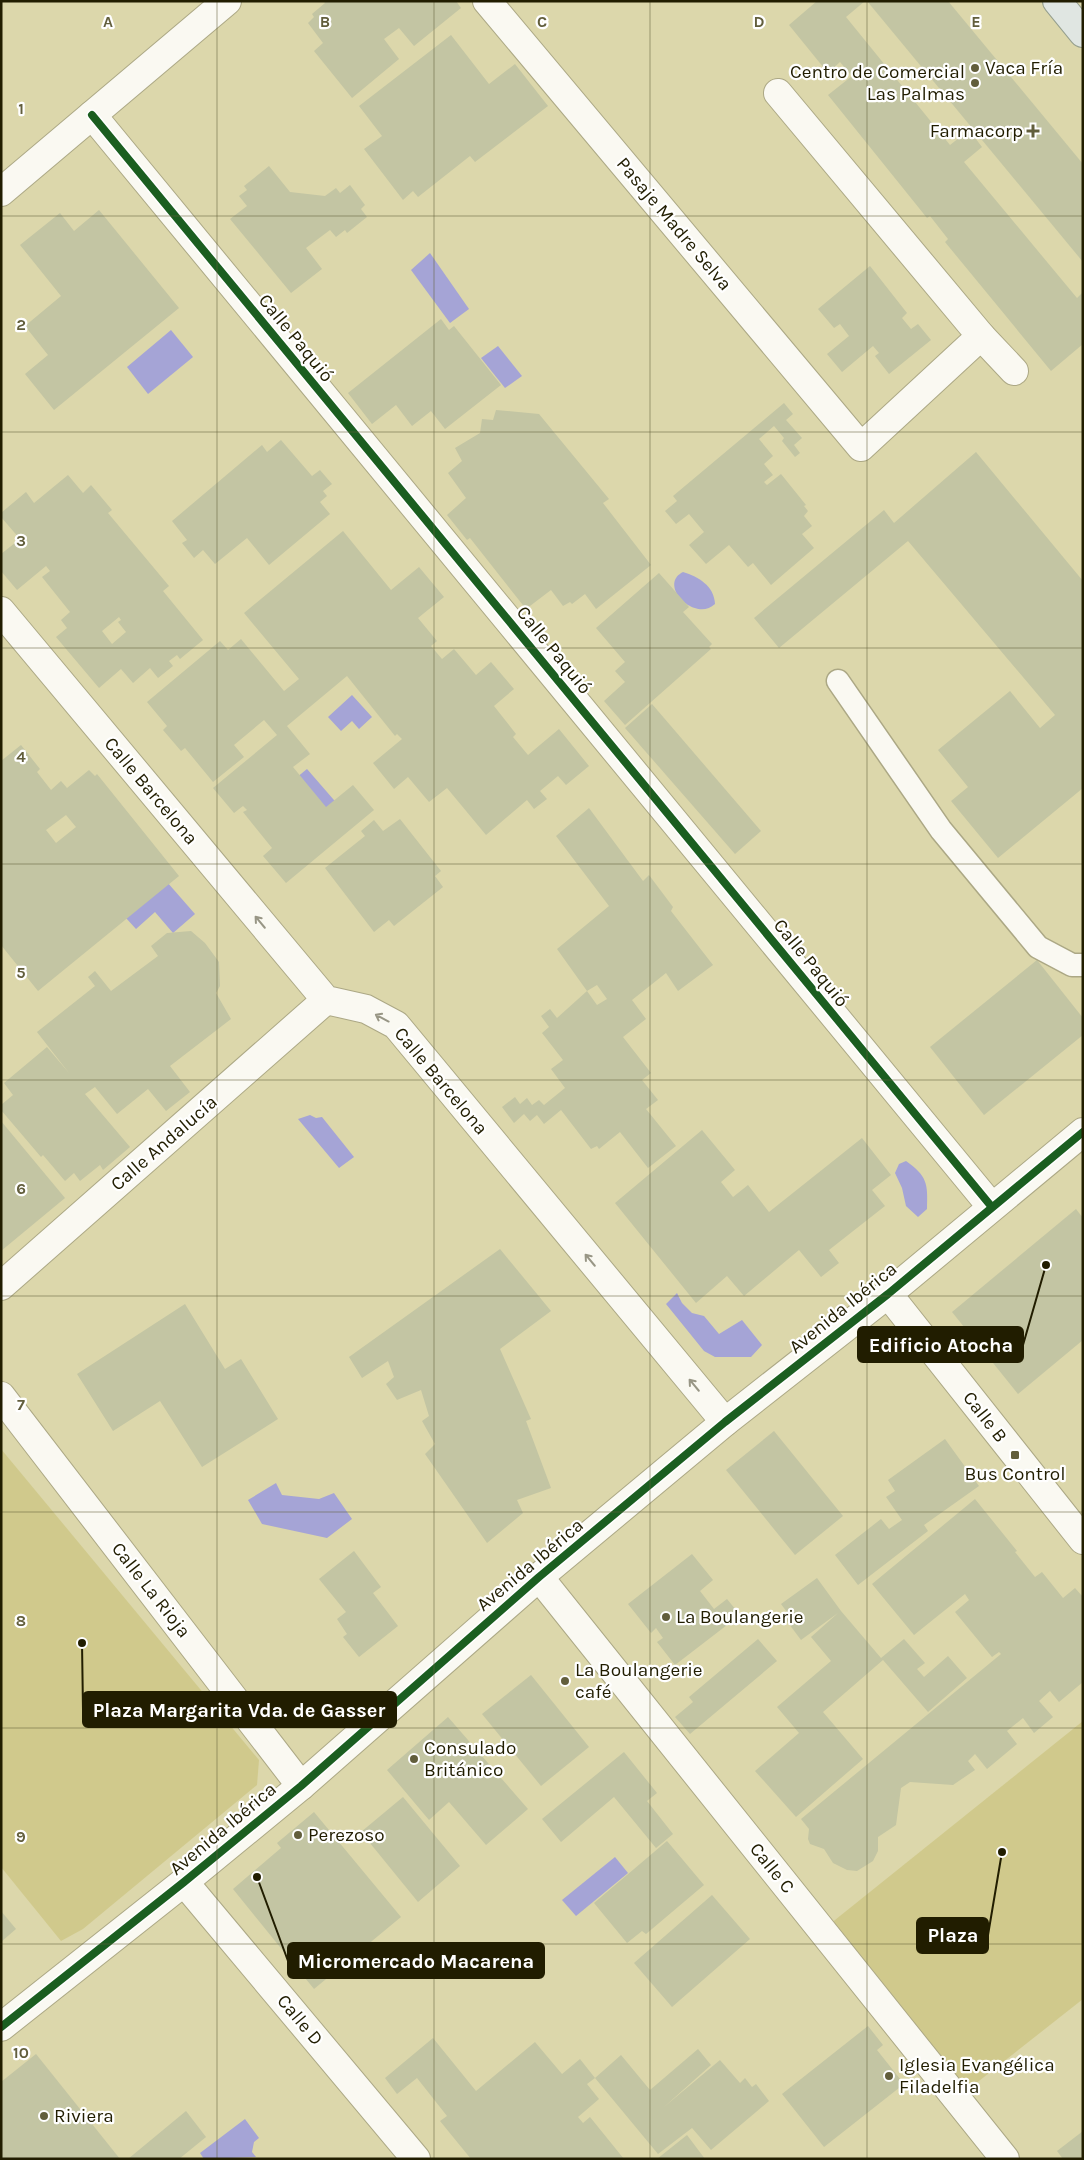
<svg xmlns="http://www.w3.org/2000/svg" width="1084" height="2160" font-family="Karla,sans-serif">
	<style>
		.green { fill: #d0c98c }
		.water { fill: #a5a4d6 }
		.building { fill: #c3c5a3; fill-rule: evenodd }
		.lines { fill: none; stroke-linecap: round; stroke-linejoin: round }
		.service-casing { stroke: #aca885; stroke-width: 25 }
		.minor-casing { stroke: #aca885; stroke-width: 30 }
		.tertiary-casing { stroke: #aca885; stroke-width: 30 }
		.primary-casing { stroke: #959f8e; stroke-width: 30 }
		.service { stroke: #faf9f2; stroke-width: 22 }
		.minor { stroke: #faf9f2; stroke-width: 28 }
		.tertiary { stroke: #faf9f2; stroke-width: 28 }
		.primary { stroke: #e0e6e2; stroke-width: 28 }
		.cycleway-casing { stroke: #fff; stroke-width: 11 }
		.cycleway { stroke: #1b5e20; stroke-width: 8 }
		.oneway { stroke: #989685 }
		.grid { fill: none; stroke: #625e3c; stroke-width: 1; stroke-opacity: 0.55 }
		.poi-dot { fill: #625e3c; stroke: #fff; stroke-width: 2 }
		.labels { text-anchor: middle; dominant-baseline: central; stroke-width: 4.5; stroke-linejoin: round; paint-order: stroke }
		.poi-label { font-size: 19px; fill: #211d00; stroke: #fff; text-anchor: start }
		.street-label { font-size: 19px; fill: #211d00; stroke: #fff }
		.grid-label { font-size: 16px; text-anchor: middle; font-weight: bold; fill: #625e3c; stroke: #fff; stroke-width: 4.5; stroke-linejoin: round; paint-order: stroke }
		.leader { fill: none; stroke: #211d00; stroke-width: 2 }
		.callout-dot { fill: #211d00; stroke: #fff; stroke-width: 2 }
		.callout { fill: #211d00; stroke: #211d00; stroke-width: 2 }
		.callout-label { font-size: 20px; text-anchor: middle; font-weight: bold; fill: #fff }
	</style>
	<rect width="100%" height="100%" fill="#dcd7ab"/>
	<g class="green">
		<polygon points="1,1449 259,1760 257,1785 83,1929 61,1941 1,1867"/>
		<polygon points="1083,1721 1083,1999 965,2092 830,1924"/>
	</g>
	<g class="water">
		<polygon points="430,253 469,309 450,323 411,270"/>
		<polygon points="171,330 193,357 148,394 127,367"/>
		<polygon points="498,346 522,376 505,388 481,358"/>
		<path d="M683,572c16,5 31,14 32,32 -20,19 -58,-19 -32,-32z"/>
		<polygon points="352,695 372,717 359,729 352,721 341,731 328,717"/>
		<polygon points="307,769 340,807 329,816 296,778"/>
		<polygon points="167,882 195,914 173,933 155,912 136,929 126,918"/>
		<polygon points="310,1115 316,1118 322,1117 354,1157 339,1168 298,1119"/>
		<path d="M906,1161c21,15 22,22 21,48l-9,8 -12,-11 -4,-18 -7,-15 4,-9z"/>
		<polygon points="677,1293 682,1303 692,1313 704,1316 719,1334 742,1320 762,1345 751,1357 715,1357 704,1351 666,1304"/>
		<polygon points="276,1483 282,1495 319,1499 334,1493 352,1519 327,1538 262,1524 248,1500"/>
		<polygon points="615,1857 628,1873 576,1916 562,1900"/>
		<polygon points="245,2119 259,2138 254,2142 252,2152 256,2157 204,2159 200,2153"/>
	</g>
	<g class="building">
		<polygon points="323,1 456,1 461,8 414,46 399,28 384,39 399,59 352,98 314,51 323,43 308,23 314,17 312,14 325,3"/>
		<polygon points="817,1 865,1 846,17 950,145 969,130 982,147 964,162 1077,298 1083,292 1083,344 1051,371 945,242 948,239 930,216 927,218 828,95 852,76 840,62 828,73 789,25"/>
		<polygon points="867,1 948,1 1083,164 1083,262"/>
		<polygon points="451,35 489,84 515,64 548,106 475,162 470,156 418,197 413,191 403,200 364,149 382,136 359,106"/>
		<polygon points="269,166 290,192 325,196 336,188 340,193 350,185 365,205 361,209 367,217 347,233 345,230 336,237 330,230 306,248 322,269 291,293 230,219 247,206 239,196 247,190 244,186"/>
		<polygon points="99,210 179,308 54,410 25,374 48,355 25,326 61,296 20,245 60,213 74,231"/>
		<polygon points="870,266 907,313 902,318 911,329 918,324 931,340 889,374 875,356 879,353 873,346 842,372 827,354 849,336 840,324 834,328 818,309"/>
		<polygon points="441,319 449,330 454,326 501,385 445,429 431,411 412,426 396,405 372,424 348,393"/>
		<polygon points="784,403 793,414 786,420 802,438 794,445 800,453 795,457 782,441 784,438 774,426 759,439 773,456 764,464 773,475 764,482 767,485 781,474 806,505 804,506 808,511 804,516 812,526 802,534 814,548 771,585 753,563 748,567 729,545 706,564 689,545 704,532 689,514 676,524 665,511 677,501 673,496"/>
		<polygon points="496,410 539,414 609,499 603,503 651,565 596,609 585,594 572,604 570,602 563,606 551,590 526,609 470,538 467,540 447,515 466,498 448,473 462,461 455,448 480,433 482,419 493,420"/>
		<polygon points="281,440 312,476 320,470 332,484 323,491 327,496 320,502 330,514 269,565 247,538 215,564 203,550 194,558 182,543 187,540 172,521 262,445 267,452"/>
		<polygon points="976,452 1083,581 1083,788 998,858 951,801 968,787 938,750 1010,691 1040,728 1055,715 908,541 779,648 754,618 884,510 894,523"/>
		<path d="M68,475l15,18 8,-8 21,25 -4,3 61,73 -6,5 40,49 -23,19 -3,-4 -8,6 4,5 -15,12 -8,-10 -17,15 -12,-14 -22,19 -43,-51 11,-9 -6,-8 9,-8 -28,-35 8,-6 -4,-5 -29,24 -16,-19v-17l19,-15 -19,-22v-4l25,-21 8,11zM119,617l2,3 -3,2 8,10 -14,12 -10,-13z"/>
		<polygon points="343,531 391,590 419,567 444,597 418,618 437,641 431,646 442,659 454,649 476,675 491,662 514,689 494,706 516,734 513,737 528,755 559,729 589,766 566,785 558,776 540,791 547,799 534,809 527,800 486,835 447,788 429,802 408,777 394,789 373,763 402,739 397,734 395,736 347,676 287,726 310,754 293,767 326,807 353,785 374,810 286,883 263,856 272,848 243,812 247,810 243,806 234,813 213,788 277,735 264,720 234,745 244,757 213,782 185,748 181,751 163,730 167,726 147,702 220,641 228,650 241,639 284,691 299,679 244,613"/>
		<polygon points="659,573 689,607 683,612 712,644 709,647 711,649 625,725 604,701 625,682 615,671 625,662 596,628"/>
		<polygon points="652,704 761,831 735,854 625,728"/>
		<path d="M21,745l19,24 -3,3 14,18 10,-9 6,7 22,-18 6,6 2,-2 82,102 -141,115 -37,-46v-184zM66,815l10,12 -20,16 -10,-13z"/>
		<polygon points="589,808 643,881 649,875 673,907 671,911 713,965 678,991 666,973 632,1000 646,1019 623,1037 651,1073 642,1080 658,1100 646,1109 676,1146 648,1168 620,1132 599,1149 597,1146 591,1149 561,1110 544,1124 537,1115 530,1121 524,1114 514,1123 502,1107 515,1097 520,1104 527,1098 532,1105 539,1100 544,1105 565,1088 551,1069 563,1060 542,1033 549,1027 541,1016 550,1009 557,1018 587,991 597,1005 607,999 597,985 587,991 557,949 609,906 556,836"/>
		<polygon points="400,819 441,871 435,876 443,887 394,926 389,920 374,932 325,868 365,836 361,831 374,820 383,831"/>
		<polygon points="191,931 205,943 219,962 220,986 216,993 231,1019 170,1066 190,1092 166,1111 148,1089 117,1114 95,1087 85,1094 130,1147 103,1170 100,1165 80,1181 74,1173 65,1181 43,1155 41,1157 1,1110 1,1105 13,1095 4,1083 47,1047 69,1073 37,1032 95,986 88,977 95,971 111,991 158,956 151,946 167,933"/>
		<polygon points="1037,960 1083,1018 1083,1035 984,1115 930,1047"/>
		<polygon points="1,1121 65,1198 1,1251"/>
		<polygon points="702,1130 735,1170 721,1182 733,1197 748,1185 769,1212 862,1138 891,1175 872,1190 885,1206 829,1250 839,1263 821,1277 799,1250 744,1296 727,1276 696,1303 615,1203"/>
		<polygon points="1076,1209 1083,1218 1083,1340 1018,1394 952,1312"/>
		<polygon points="500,1249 551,1311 500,1349 531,1419 526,1421 551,1488 517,1500 523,1513 487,1543 425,1454 435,1444 422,1421 429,1416 421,1390 397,1400 386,1384 394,1377 388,1361 362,1378 349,1357"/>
		<polygon points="185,1304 225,1369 241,1359 278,1419 202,1467 160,1401 113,1431 77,1374"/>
		<polygon points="774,1431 843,1516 795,1555 726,1470"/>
		<polygon points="945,1439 979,1486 924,1525 928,1531 858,1585 835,1555 881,1519 889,1529 902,1520 886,1497 895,1491 888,1480"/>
		<polygon points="975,1499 1017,1551 1015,1552 1035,1577 1042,1572 1063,1598 1075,1588 1083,1597 1083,1682 1059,1702 1050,1691 1039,1701 1053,1717 1034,1733 1023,1718 1007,1731 1017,1744 987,1769 975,1754 968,1761 975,1770 953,1785 910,1782 901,1788 896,1825 878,1837 878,1851 873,1861 857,1871 847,1870 833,1863 824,1849 810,1844 808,1839 809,1829 801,1819 1001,1654 999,1652 992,1657 955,1612 969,1600 965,1594 914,1635 872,1584"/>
		<polygon points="354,1551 381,1587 373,1593 398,1626 359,1657 343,1637 347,1634 337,1619 346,1612 319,1579"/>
		<polygon points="692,1554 713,1580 700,1591 714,1609 727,1599 740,1615 675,1665 657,1642 663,1638 656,1628 651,1633 628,1604"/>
		<polygon points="817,1578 841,1611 881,1658 904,1639 925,1663 917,1669 924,1677 948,1656 967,1678 928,1712 883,1660 823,1712 863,1759 796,1817 755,1771 799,1733 777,1707 831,1661 811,1637 838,1613 801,1640 786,1620 790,1616 781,1604"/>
		<polygon points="758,1639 777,1661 690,1734 675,1717 693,1702 689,1697"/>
		<polygon points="531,1675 589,1747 541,1786 482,1714"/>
		<polygon points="448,1717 528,1809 486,1845 449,1802 429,1820 387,1770"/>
		<polygon points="624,1752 657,1793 647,1801 673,1834 656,1848 614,1797 561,1842 542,1819"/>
		<polygon points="403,1797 460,1866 418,1902 361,1832"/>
		<polygon points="314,1812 401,1917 314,1989 233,1889 281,1848 277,1843"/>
		<polygon points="667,1841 704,1885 646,1934 642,1931 627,1943 594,1903"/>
		<polygon points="712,1895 750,1939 672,2007 634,1963"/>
		<polygon points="1,1911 16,1929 1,1942"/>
		<polygon points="868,2026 883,2045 877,2050 904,2084 824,2147 782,2094"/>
		<polygon points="433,2038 476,2091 535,2042 562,2074 580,2059 595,2078 587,2084 599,2099 578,2117 583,2123 590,2117 624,2159 471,2159 440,2121 447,2116 417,2078 397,2094 385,2078"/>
		<polygon points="698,2049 711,2065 664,2107 720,2060 740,2083 745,2078 752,2087 756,2084 769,2101 711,2150 692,2128 658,2154 595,2078 621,2055 650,2090"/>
		<polygon points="36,2054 120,2159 1,2159 1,2082"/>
		<polygon points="186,2111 206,2137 179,2159 128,2159"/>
		<polygon points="1083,2131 1083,2159 1063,2159 1057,2151"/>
		<polygon points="687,2135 705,2159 657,2159"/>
	</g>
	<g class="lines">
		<g class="service-casing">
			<polyline id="service" points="838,681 941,830 1038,947 1072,965 1083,965"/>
		</g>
		<g class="minor-casing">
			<g id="minor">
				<polyline points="487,1 861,447 981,336 778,93"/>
				<polyline points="92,115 991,1206"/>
				<polyline points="1,192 227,1"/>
				<polyline points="981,336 1014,371"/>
				<polyline points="1,611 326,1000 366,1009 396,1025 725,1422"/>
				<polyline points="1,1286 326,1000"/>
				<polyline points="888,1294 1083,1540"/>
				<polyline points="1,1396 301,1786"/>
				<polyline points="539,1577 1005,2159"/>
				<polyline points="184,1882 416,2159"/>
			</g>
		</g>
		<g class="tertiary-casing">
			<polyline id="tertiary" points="1,2027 184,1882 301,1786 539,1577 725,1422 888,1294 1083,1132"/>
		</g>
		<g class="primary-casing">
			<polyline id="primary" points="1057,1 1083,33"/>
		</g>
		<use href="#service" class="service"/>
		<use href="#minor" class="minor"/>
		<use href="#tertiary" class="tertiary"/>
		<use href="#primary" class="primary"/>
		<g class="cycleway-casing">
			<g id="cycleway">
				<polyline points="92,115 991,1206"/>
				<polyline points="1,2027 184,1882 301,1786 539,1577 725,1422 888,1294 1083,1132"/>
			</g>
		</g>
		<use href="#cycleway" class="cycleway"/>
	</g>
	<defs><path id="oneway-shaft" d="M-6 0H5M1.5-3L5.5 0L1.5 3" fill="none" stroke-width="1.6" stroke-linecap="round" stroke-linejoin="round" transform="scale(1.25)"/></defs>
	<g class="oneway">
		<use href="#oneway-shaft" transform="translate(260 922) rotate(-130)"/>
		<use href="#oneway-shaft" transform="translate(382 1018) rotate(-152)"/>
		<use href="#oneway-shaft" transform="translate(590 1260) rotate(-130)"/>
		<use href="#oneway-shaft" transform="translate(694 1385) rotate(-130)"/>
	</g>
	<path class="grid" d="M217,1v2158M434,1v2158M650,1v2158M867,1v2158M1,216h1082M1,432h1082M1,648h1082M1,864h1082M1,1080h1082M1,1296h1082M1,1512h1082M1,1728h1082M1,1944h1082"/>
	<g class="poi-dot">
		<circle cx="975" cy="68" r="5"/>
		<circle cx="975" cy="83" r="5"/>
		<path d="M1030.5 123.5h5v5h5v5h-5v5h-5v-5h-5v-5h5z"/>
		<rect x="1010" y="1450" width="10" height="10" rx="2.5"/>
		<circle cx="666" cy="1617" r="5"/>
		<circle cx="565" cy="1681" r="5"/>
		<circle cx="414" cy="1759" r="5"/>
		<circle cx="298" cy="1835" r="5"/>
		<circle cx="889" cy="2076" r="5"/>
		<circle cx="44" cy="2116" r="5"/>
	</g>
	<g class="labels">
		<g class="poi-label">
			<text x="985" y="68">Vaca Fría</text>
			<text x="965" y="72" text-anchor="end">Centro de Comercial<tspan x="965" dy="22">Las Palmas</tspan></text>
			<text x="1023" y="131" text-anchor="end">Farmacorp</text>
			<text x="1015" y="1474" text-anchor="middle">Bus Control</text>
			<text x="676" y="1617">La Boulangerie</text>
			<text x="575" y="1670">La Boulangerie<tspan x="575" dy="22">café</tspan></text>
			<text x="424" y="1748">Consulado<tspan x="424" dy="22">Británico</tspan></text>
			<text x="308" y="1835">Perezoso</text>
			<text x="899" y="2065">Iglesia Evangélica<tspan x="899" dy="22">Filadelfia</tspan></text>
			<text x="54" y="2116">Riviera</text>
		</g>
		<g class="street-label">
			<text transform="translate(674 224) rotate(50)">Pasaje Madre Selva</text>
			<text transform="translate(296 338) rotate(51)">Calle Paquió</text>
			<text transform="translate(554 650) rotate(51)">Calle Paquió</text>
			<text transform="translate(151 791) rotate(50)">Calle Barcelona</text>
			<text transform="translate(811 963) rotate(51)">Calle Paquió</text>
			<text transform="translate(441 1081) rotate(50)">Calle Barcelona</text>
			<text transform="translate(164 1143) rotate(-41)">Calle Andalucía</text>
			<text transform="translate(843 1308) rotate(-39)">Avenida Ibérica</text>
			<text transform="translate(985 1417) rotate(52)">Calle B</text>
			<text transform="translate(530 1565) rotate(-40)">Avenida Ibérica</text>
			<text transform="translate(151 1590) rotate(52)">Calle La Rioja</text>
			<text transform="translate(223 1829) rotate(-40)">Avenida Ibérica</text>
			<text transform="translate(772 1868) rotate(51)">Calle C</text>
			<text transform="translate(300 2020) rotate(50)">Calle D</text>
		</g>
	</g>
	<g class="grid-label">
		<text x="108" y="27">A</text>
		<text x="325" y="27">B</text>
		<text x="542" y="27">C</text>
		<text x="759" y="27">D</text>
		<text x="976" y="27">E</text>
		<text x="21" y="114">1</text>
		<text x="21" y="330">2</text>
		<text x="21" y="546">3</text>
		<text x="21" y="762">4</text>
		<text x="21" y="978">5</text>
		<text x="21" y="1194">6</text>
		<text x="21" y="1410">7</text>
		<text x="21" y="1626">8</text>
		<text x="21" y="1842">9</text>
		<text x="21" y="2058">10</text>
	</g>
	<path class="leader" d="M1046 1265L1023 1345M82 1643L83 1710M1002 1852L988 1935M257 1877L288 1961"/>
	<g class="callout-dot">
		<circle cx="1046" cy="1265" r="5"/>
		<circle cx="82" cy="1643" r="5"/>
		<circle cx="1002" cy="1852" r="5"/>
		<circle cx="257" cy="1877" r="5"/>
	</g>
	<g class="callout">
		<rect x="858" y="1327" width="165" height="35" rx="5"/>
		<rect x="83" y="1692" width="313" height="35" rx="5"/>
		<rect x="917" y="1918" width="71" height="35" rx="5"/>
		<rect x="288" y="1943" width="256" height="35" rx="5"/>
	</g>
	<g class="callout-label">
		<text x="941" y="1352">Edificio Atocha</text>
		<text x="239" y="1717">Plaza Margarita Vda. de Gasser</text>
		<text x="953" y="1942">Plaza</text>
		<text x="416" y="1968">Micromercado Macarena</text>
	</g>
	<rect width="1084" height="2160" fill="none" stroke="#211d00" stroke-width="5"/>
</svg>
